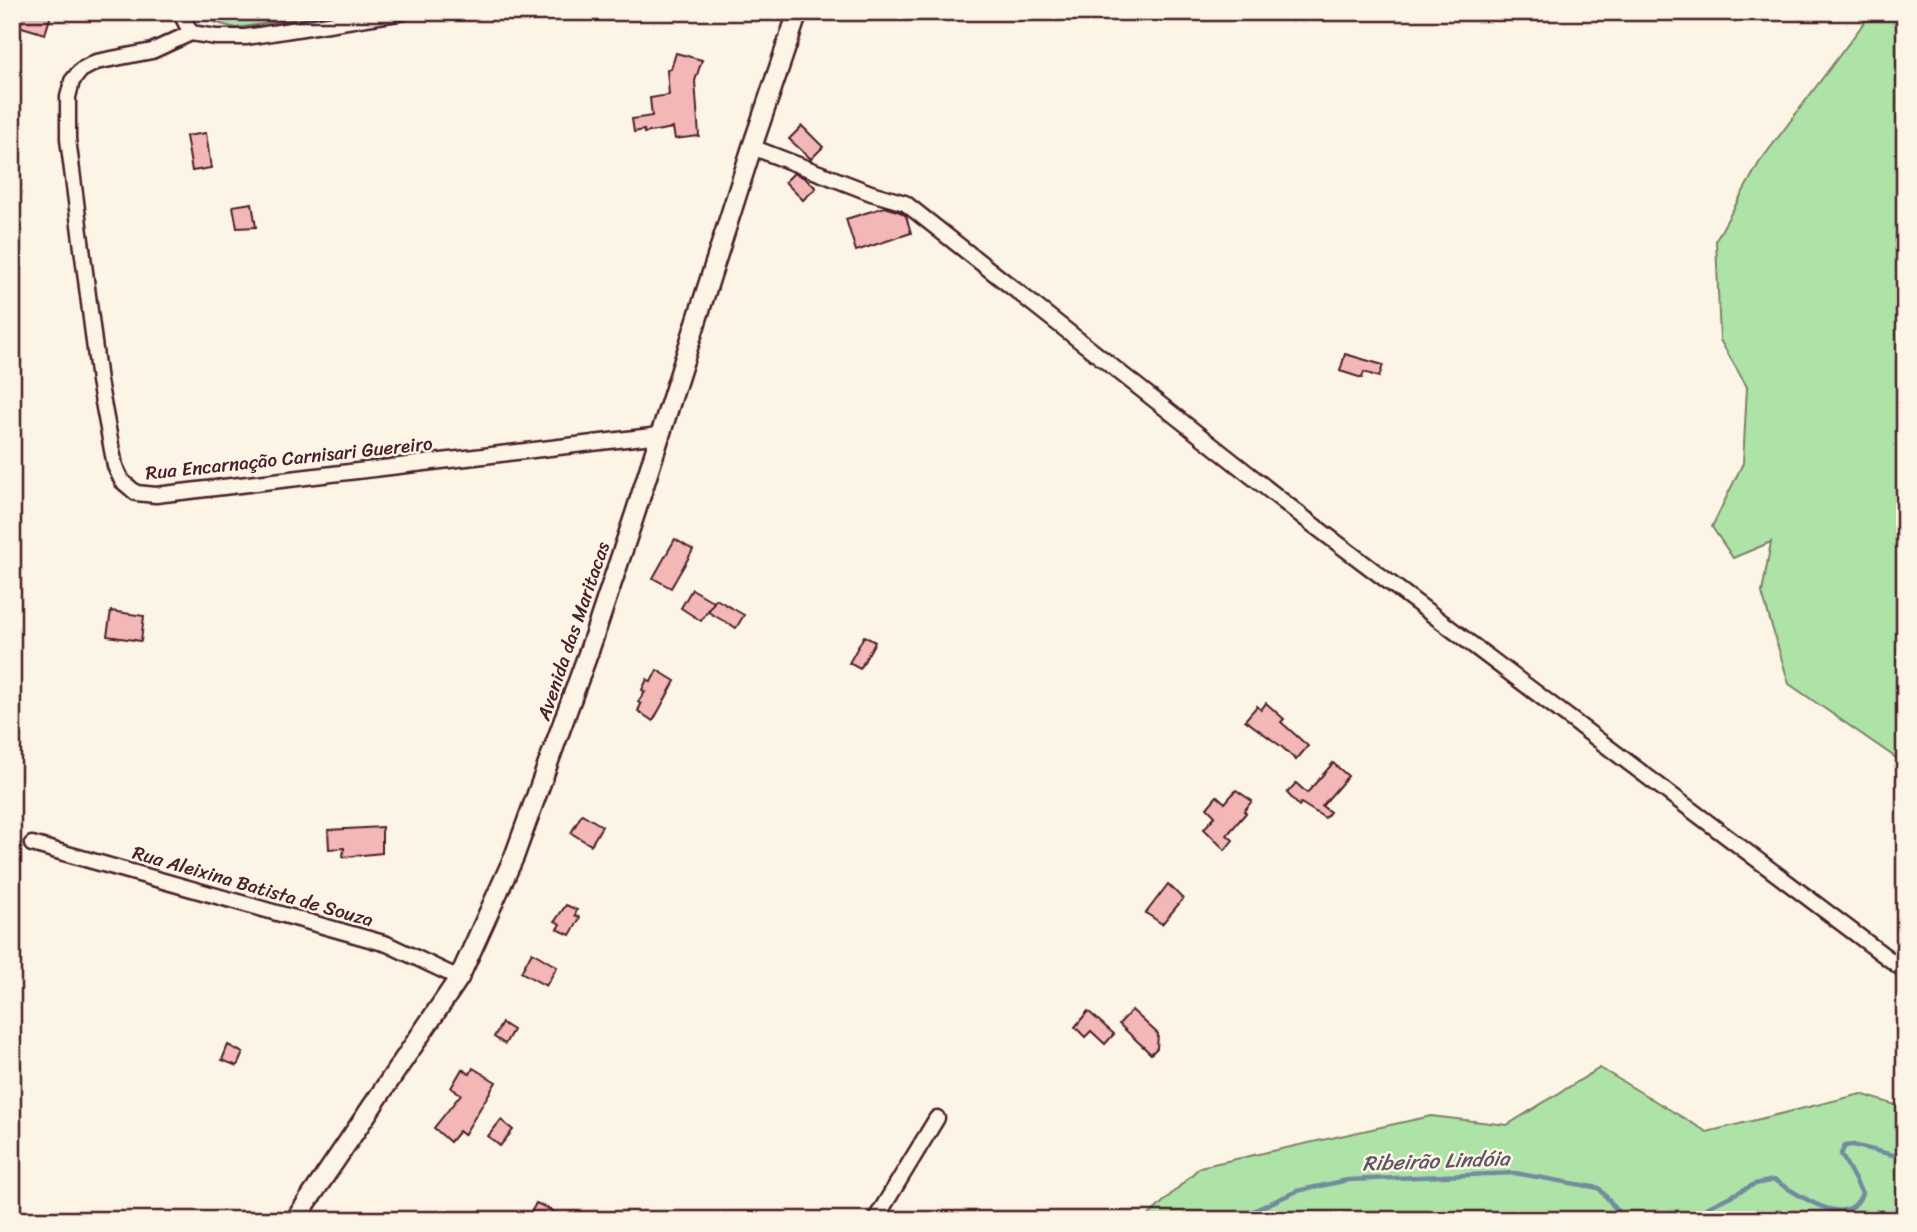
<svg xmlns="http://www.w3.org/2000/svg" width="1917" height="1232" font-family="Sriracha,sans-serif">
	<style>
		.green { fill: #ade3a6; stroke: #7c8168; stroke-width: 2 }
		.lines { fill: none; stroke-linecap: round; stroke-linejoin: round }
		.stream { stroke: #728c9f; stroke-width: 4.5 }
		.building { fill: #f3b7b6; stroke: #4a1f2b; stroke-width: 2 }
		.minor-casing { stroke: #4a1f2b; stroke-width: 19 }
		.tertiary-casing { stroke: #4a1f2b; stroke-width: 23 }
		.minor { stroke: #fcf5e5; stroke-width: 14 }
		.tertiary { stroke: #fcf5e5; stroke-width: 18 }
		.labels { text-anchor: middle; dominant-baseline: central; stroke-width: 5; stroke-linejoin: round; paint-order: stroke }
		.street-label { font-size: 19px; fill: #4a1f2b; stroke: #fcf5e5 }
		.water-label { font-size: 21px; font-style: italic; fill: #5e5565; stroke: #fcf5e5 }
	</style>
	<rect width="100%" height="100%" fill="#fcf5e5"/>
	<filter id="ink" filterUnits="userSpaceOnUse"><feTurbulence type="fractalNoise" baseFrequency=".0143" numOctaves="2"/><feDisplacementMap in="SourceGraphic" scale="14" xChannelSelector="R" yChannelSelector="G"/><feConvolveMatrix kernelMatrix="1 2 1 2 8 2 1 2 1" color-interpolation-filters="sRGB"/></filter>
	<g filter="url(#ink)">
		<g class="green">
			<polygon points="200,12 340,12 236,28 217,23 203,17"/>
			<polygon points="1872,12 1905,12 1905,764 1789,684 1762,593 1771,542 1733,558 1712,527 1743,463 1747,387 1720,340 1716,240 1759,163"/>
			<polygon points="1600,1068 1707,1132 1861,1094 1905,1108 1905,1220 1144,1220 1200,1167 1431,1116 1507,1125"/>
		</g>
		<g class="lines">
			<g class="stream">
				<polyline points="1240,1220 1251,1212 1297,1191 1348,1180 1515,1173 1599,1188 1625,1220"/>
				<path d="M1682,1220l73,-36 19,-4c27,16 74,52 88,13l-21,-39 4,-8 8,-1 52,13"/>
			</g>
		</g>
		<g class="building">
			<polygon points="12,12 52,12 45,34 12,24"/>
			<polygon points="676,53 702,60 695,81 699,136 675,139 673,128 644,133 644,130 634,132 632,119 652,116 650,98 669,95 667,70 671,69"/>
			<polygon points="802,126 823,147 811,159 789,139"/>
			<polygon points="206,133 211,168 192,171 186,136"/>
			<polygon points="794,173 805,178 816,188 803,200 785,182"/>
			<polygon points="252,203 256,227 237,228 233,206"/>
			<polygon points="885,207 900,212 906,216 911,233 856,251 846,219"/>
			<polygon points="1345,354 1383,365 1379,377 1364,372 1362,378 1340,371"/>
			<polygon points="675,539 693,550 671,588 653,578"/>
			<polygon points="692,589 714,602 701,621 681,608"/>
			<polygon points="716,599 744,615 736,628 708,612"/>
			<polygon points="111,611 144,616 141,641 107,636"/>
			<polygon points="864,636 875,642 860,669 849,663"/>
			<polygon points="657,670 675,681 653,721 638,711 641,704 638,702 645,692 642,690 647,679 651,682"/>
			<polygon points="1266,703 1284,719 1281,722 1308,746 1296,760 1282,747 1245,720 1257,706 1261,710"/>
			<polygon points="1333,763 1348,776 1322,806 1330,812 1325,818 1301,803 1299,806 1287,793 1296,783 1307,793"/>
			<polygon points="1236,790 1252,801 1244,811 1246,813 1227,835 1233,840 1225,850 1204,829 1215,816 1207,808 1217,796 1225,803"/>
			<polygon points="582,814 602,826 591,845 571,833"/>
			<polygon points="382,827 382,853 343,857 344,848 329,849 328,830"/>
			<polygon points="1168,884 1183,899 1162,924 1146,913"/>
			<polygon points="566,905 577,910 575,915 580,918 570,935 557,929 560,924 555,921"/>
			<polygon points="532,952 557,967 546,986 521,972"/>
			<polygon points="1132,1010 1158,1034 1157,1048 1151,1054 1119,1024"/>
			<polygon points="1088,1011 1114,1034 1105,1044 1091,1031 1085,1037 1075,1027"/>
			<polygon points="502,1023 513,1030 505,1044 494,1037"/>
			<polygon points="228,1045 243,1053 237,1066 222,1060"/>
			<polygon points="473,1068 496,1082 464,1135 459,1131 450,1142 434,1128 461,1094 451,1088 462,1069 470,1074"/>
			<polygon points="501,1120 513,1130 500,1146 488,1136"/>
			<polygon points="536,1203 545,1207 569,1220 527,1220"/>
		</g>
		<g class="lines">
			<g class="minor-casing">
				<g id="minor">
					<polyline points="180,12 191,33 216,37 246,37 404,12"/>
					<polyline points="191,33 152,51 96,62 81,70 72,81 68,97 68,139 99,381 115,466 122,481 136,493 156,495 660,435"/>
					<polyline points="752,147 871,193 905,203 1312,524 1905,971"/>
					<polyline points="32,844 387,944 459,978"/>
					<polyline points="875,1220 937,1118"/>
				</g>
			</g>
			<g class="tertiary-casing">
				<polyline id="tertiary" points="295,1220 459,978 514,857 589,651 635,514 752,147 798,12"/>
			</g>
			<use href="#minor" class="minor"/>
			<use href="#tertiary" class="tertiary"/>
		</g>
	</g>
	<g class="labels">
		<g class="street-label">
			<text transform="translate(289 458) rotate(-6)">Rua Encarnação Carnisari Guereiro</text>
			<text transform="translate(573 631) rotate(-71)">Avenida das Maritacas</text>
			<text transform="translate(253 886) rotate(16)">Rua Aleixina Batista de Souza</text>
		</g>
		<g class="water-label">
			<text transform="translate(1436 1161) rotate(-2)">Ribeirão Lindóia</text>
		</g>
	</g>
	<rect width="1917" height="1232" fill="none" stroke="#fcf5e5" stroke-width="42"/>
	<rect x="21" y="21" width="1875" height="1190" fill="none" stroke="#4a1f2b" stroke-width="2.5" filter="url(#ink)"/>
</svg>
